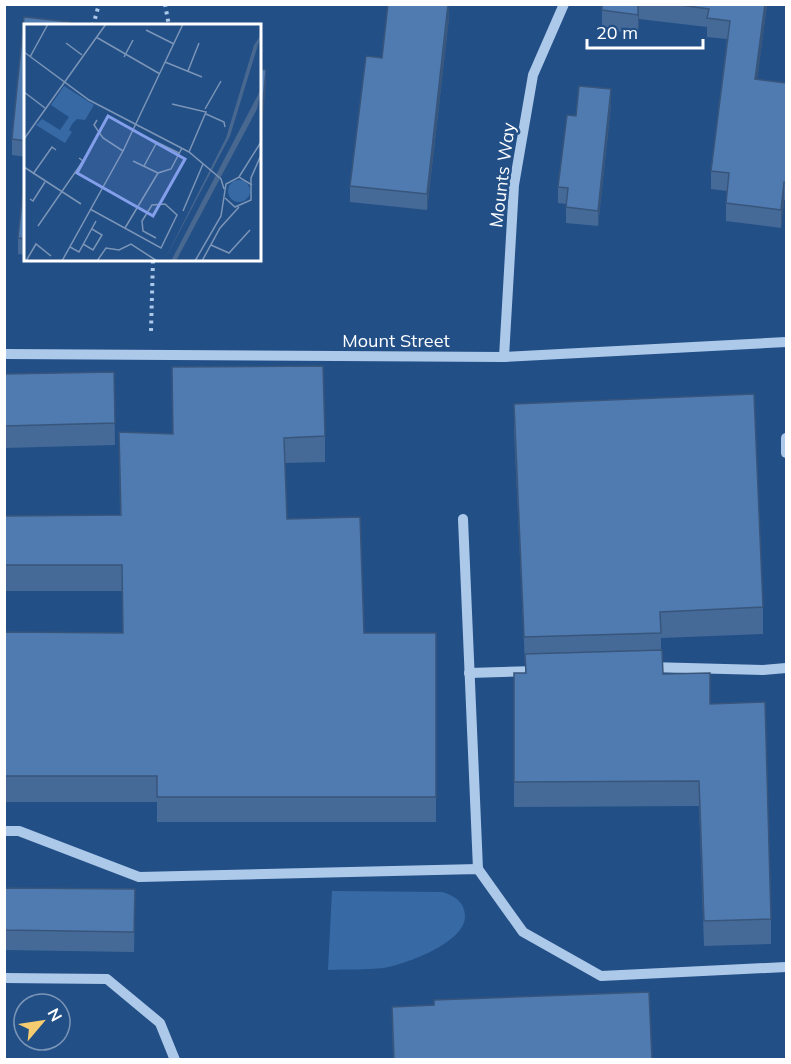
<svg xmlns="http://www.w3.org/2000/svg" width="791" height="1064" font-family="Mulish,sans-serif">
	<style>
		.green { fill: #3769a4 }
		.lines { fill: none; stroke-linecap: round; stroke-linejoin: round }
		.path { stroke: #adc9e9; stroke-width: 4; stroke-dasharray: 3 4.5; stroke-linecap: butt }
		.minor { stroke: #adc9e9; stroke-width: 10 }
		.wall { fill: #456a98 }
		.shaded-wall { fill: #38567c }
		.building { fill: #507bb1; stroke: #38567c; stroke-width: 1.5 }
		.labels { text-anchor: middle; dominant-baseline: central; stroke-width: 5; stroke-linejoin: round; paint-order: stroke }
		.street-label { font-size: 18px; fill: #fff; stroke: #234f87 }
		.inset-road { fill: none; stroke: #7b95b7; stroke-width: 1.5 }
		.view { fill: #839eea; fill-opacity: 0.15; stroke: #839eea; stroke-width: 3 }
		.inset-edge { fill: none; stroke: #fff; stroke-width: 3 }
	</style>
	<rect width="100%" height="100%" fill="#234f87"/>
	<path class="green" d="M332,891l110,1c13,4 23,10 23,25 -1,26 -59,47 -81,51 -18,2 -38,1 -56,2z"/>
	<g class="lines">
		<g class="path">
			<polyline points="165,4 169,26"/>
			<polyline points="93,26 99,4"/>
			<polyline points="151,331 153,260"/>
		</g>
		<g class="minor">
			<polyline points="4,354 504,357 786,342"/>
			<polyline points="504,357 514,185 533,75 564,4"/>
			<polyline points="786,438 786,453"/>
			<polyline points="463,519 478,869"/>
			<polyline points="649,667 763,670 786,668"/>
			<polyline points="469,673 537,671"/>
			<polyline points="4,831 19,831 139,877 478,869 523,932 601,976 786,967"/>
			<polyline points="4,978 107,979 160,1023 175,1060"/>
		</g>
	</g>
	<g class="wall">
		<polygon points="602,4 767,4 757,79 786,83 786,201 784,200 781,228 726,221 726,203 727,191 711,189 711,171 727,39 707,37 707,27 639,19 638,34 602,29"/>
		<polygon points="449,18 427,210 350,202 350,186 382,58"/>
		<polygon points="26,26 26,157 12,155 12,139"/>
		<polygon points="611,105 598,226 566,223 566,204 558,203 558,187 576,116"/>
		<polygon points="26,161 26,255 18,254 18,238"/>
		<polygon points="114,372 115,445 4,448 4,374"/>
		<polygon points="514,404 763,607 763,634 661,638 661,650 663,674 710,704 771,919 771,944 704,946 699,806 514,807 514,673 525,673 525,664 514,431"/>
		<polygon points="119,432 172,434 325,436 325,462 285,463 287,519 364,633 436,633 436,822 157,822 157,802 4,802 4,632 123,633 122,591 4,591 4,516 120,515"/>
		<polygon points="4,888 135,889 134,952 4,950"/>
		<polygon points="392,1007 652,1059 393,1059"/>
	</g>
	<g class="shaded-wall">
		<polygon points="449,4 449,18 427,210 427,194"/>
		<polygon points="639,4 639,19 638,34 638,15"/>
		<polygon points="765,4 767,4 755,98 755,79"/>
		<polygon points="266,70 266,85 260,148 260,133"/>
		<polygon points="611,89 611,105 598,226 598,211"/>
		<polygon points="784,182 784,200 781,228 781,210"/>
	</g>
	<g class="building">
		<polygon points="388,4 448,4 427,194 350,186 366,56 382,58"/>
		<polygon points="602,4 638,4 638,15 602,10"/>
		<polygon points="673,4 765,4 755,79 786,83 786,182 784,182 781,210 726,203 729,173 711,171 730,21 707,18 709,9"/>
		<polygon points="24,17 70,22 69,26 26,26 26,141 12,139"/>
		<polygon points="260,69 266,70 260,133"/>
		<polygon points="579,86 611,89 598,211 566,207 568,188 558,187 567,115 576,116"/>
		<polygon points="26,161 26,239 18,238"/>
		<polygon points="323,366 325,436 284,438 287,519 360,517 364,633 436,633 436,797 157,797 157,776 4,776 4,632 123,633 122,565 4,565 4,516 121,515 119,432 173,434 172,367"/>
		<polygon points="114,372 115,423 4,426 4,374"/>
		<polygon points="754,394 763,607 660,612 661,633 524,637 514,404"/>
		<polygon points="662,650 663,674 710,673 710,704 765,702 771,919 704,921 699,781 514,782 514,673 526,673 525,654"/>
		<polygon points="4,888 135,889 134,932 4,930"/>
		<polygon points="649,992 652,1059 394,1059 392,1007 434,1005 434,1000"/>
	</g>
	<g class="labels">
		<g class="street-label">
			<text transform="translate(502 175) rotate(-83)">Mounts Way</text>
			<text x="396" y="340">Mount Street</text>
		</g>
	</g>
	<g transform="translate(24 24)">
		<rect width="237" height="237" fill="#234f87"/>
		<path d="M40,62l30,19 -9,15 -8,-1 -5,5 -3,6 3,2 -7,11 -29,-18 6,-6 18,11 9,-13 -18,-12zM204 167a11 11 0 1 1 22 0a11 11 0 1 1-22 0Z" fill="#3769a4"/>
		<path d="M237,11l-31,101 -66,125 62,-123 28,-93zM237,65l-4,20 -81,152h-5z" fill="#486890"/>
		<path class="inset-road" d="M122,6l28,14M72,13l64,37M42,19l16,12M0,28l65,48 100,52 32,27 3,10M6,33l18,-33M100,33l9,-17M141,38l37,15M164,47l11,-28M0,68l21,16M148,80l34,8 -17,40M181,85l16,-28M182,90l18,8 1,5M73,96l-3,5 9,13 20,13M116,110l39,19M0,115l82,-115M109,137l25,12M120,142l13,-24M0,143l57,37M9,150l19,-27 4,3M215,153l22,-35M201,174l10,9 16,-7v-22l10,-23M6,175l3,2 12,-19M66,185l71,39 16,-33 -12,-11 -13,1 -10,16 1,10 13,7M159,187l20,-47M14,202l45,-65 -4,-3M101,204l33,-55 13,-4 11,-21M59,220l10,6 9,-15 -10,-6M187,221l18,8 21,-23M46,223l9,5 17,-31M2,237l10,-17 15,12M38,237l61,-110 60,-127M73,237l9,-13 13,2 12,-6 26,17M171,237l26,-45 5,-32 13,-7 13,8M178,237l18,-33 19,-21"/>
		<path class="view" d="M84,92l77,43 -32,57 -76,-43z"/>
		<rect width="237" height="237" class="inset-edge"/>
	</g>
	<rect width="791" height="1064" fill="none" stroke="#ffffff" stroke-width="12"/>
	<g transform="translate(42 1022) rotate(61)"><circle r="28" fill="#234f87" stroke="#7b95b7" stroke-width="1.5"/>
	<path d="M0-4.5L10 22L0 15L-10 22Z" fill="#f5cd70"/>
	<text y="-9" font-size="16" font-weight="bold" text-anchor="middle" fill="#ffffff">N</text>
	</g>
	<path d="M587 39v9h116v-9" fill="none" stroke="#ffffff" stroke-width="3"/>
	<text x="596" y="39" font-size="18" fill="#ffffff" stroke="#234f87" stroke-width="4.5" paint-order="stroke">20 m</text>
</svg>
